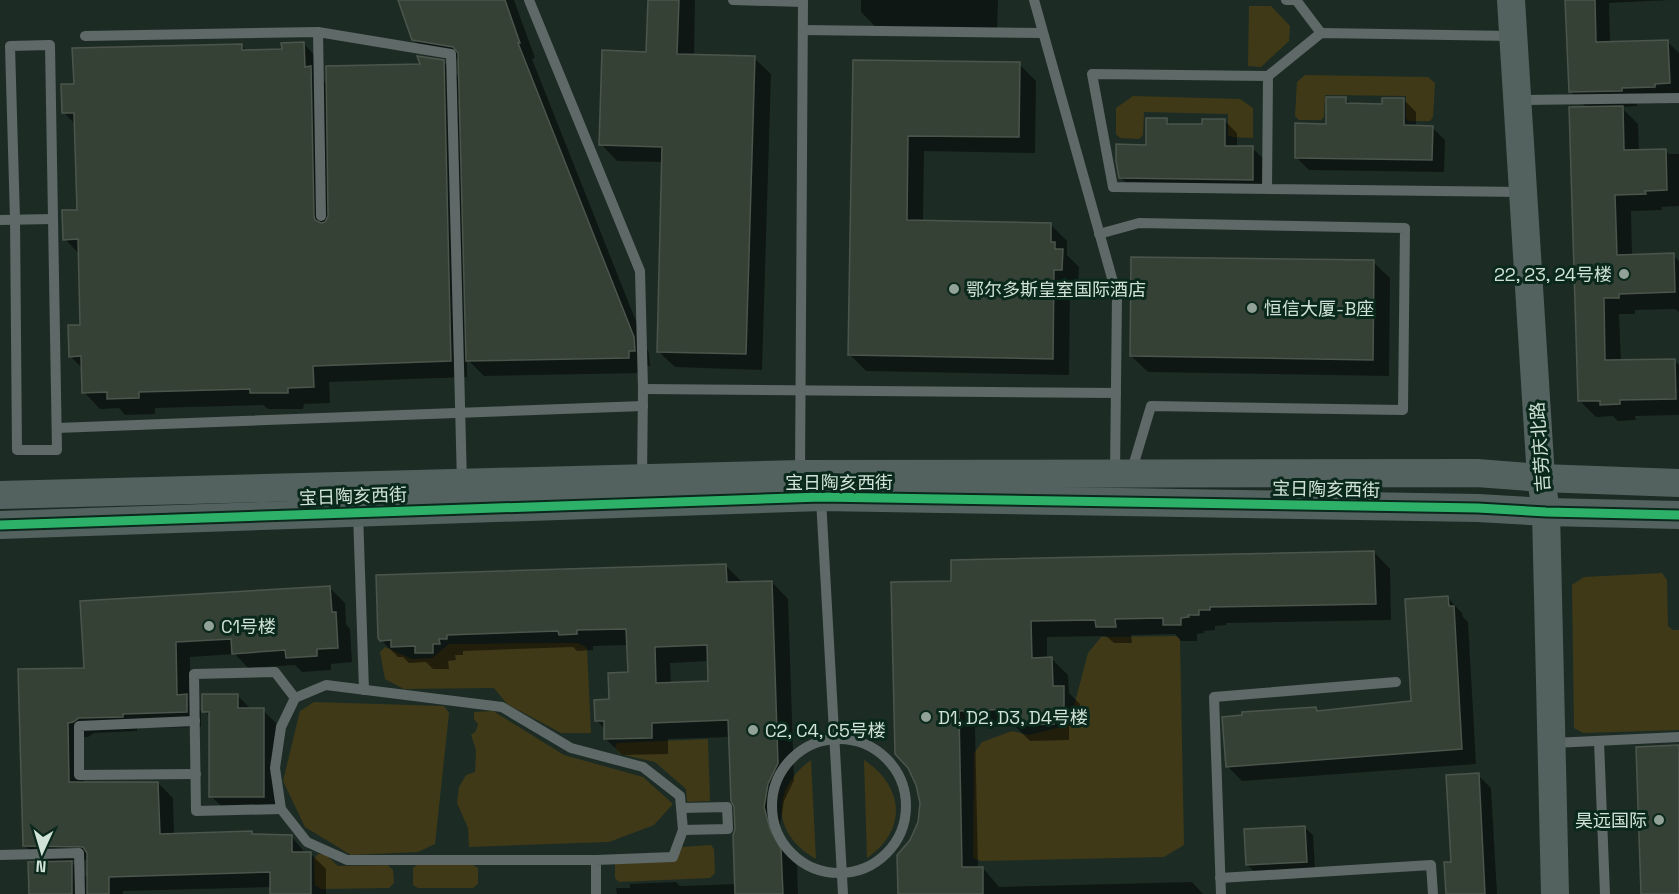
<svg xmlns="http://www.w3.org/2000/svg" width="1679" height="894" font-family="'Space Grotesk','Noto Sans SC',sans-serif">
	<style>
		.green { fill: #3f3918 }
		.shadow { fill: #0007; fill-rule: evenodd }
		.building { fill: #364136; stroke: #4b554c; stroke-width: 1.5; fill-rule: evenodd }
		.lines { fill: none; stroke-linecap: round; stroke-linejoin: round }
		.lane { stroke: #5e6968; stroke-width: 10 }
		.secondary { stroke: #54625f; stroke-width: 28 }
		.cycleway-casing { stroke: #0a291c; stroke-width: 13 }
		.cycleway { stroke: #2db169; stroke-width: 9 }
		.poi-dot { fill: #92a299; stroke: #0a291c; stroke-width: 2 }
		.labels { text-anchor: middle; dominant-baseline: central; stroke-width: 6; stroke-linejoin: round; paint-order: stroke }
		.poi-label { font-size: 18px; fill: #d1e2d8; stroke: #0a291c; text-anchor: start }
		.street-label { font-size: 18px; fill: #d1e2d8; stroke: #0a291c }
	</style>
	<rect width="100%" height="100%" fill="#1c2c24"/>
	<g class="green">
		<polygon points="1249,6 1271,6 1290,26 1289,41 1261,67 1248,66"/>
		<polygon points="1305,75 1428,77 1435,83 1433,117 1430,121 1409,121 1406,118 1406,96 1325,95 1324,117 1321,120 1299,120 1295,116 1297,82"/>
		<polygon points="1133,96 1240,99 1253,108 1253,138 1232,137 1228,135 1228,114 1144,112 1143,135 1139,139 1120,138 1116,134 1116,108"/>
		<polygon points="1662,573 1667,580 1668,626 1673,630 1679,630 1679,730 1583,733 1574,728 1572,585 1584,577"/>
		<polygon points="1176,636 1180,639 1184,845 1164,857 981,861 973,858 974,753 982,742 1012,731 1029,735 1069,725 1088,653 1101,637"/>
		<polygon points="578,643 587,648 591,733 561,733 507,704 494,688 404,689 385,679 380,652 385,647 412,659 432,658 449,644"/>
		<polygon points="314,702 444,706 449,713 435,844 418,852 351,855 305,827 283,781 300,711"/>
		<polygon points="493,711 564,755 643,777 673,804 654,825 609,842 469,847 468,828 457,803 459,787 466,775 475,772 476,750 471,735 476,731 478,724 474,719 474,712"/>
		<polygon points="708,739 710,801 687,802 686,789 655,762 620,754 615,748 617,743"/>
		<path d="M811,760l5,99c-44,-25 -46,-69 -5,-99z"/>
		<path d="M864,760c40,26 44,70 3,98z"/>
		<polygon points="711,845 714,849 715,873 710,878 619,882 615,878 615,863 676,861 681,847"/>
		<polygon points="318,854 325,854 338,866 388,865 393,870 394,883 389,888 321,889 315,885 314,859"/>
		<polygon points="417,865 473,865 478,868 478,884 473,888 418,888 413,885 413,868"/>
	</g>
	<g class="shadow">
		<polygon points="400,0 514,0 535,58 532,59 649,354 650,366 644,366 644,373 484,376 467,359 467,377 329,382 330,403 304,404 303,409 268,409 263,405 155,408 155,414 125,415 119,408 100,409 84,392 83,369 70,356 82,326 80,255 65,239 78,211 76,125 63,112 75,85 241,45 247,51 283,50 304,44 320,61 321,78 328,85 443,62 461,79 460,60 429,55 413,39"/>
		<polygon points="649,0 695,0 694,56 754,58 771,74 762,370 675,367 658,351 663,162 617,161 601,144 647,53"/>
		<polygon points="861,0 998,0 997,31 878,29 861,12"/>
		<polygon points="1567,0 1670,0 1609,3 1610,43 1668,42 1679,53 1679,102 1637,103 1637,106 1621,107 1638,124 1639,151 1666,151 1669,154 1679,154 1679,206 1661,207 1662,210 1631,211 1632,256 1673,255 1679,261 1679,312 1675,309 1635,310 1635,314 1619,314 1621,362 1674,360 1679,365 1679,415 1635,416 1636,420 1618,421 1613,416 1596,417 1579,400 1587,108 1570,91"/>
		<polygon points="855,61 1019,64 1036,81 1035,153 924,151 923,222 1051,225 1067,241 1067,255 1079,267 1078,286 1070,286 1069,375 866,371 850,355"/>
		<polygon points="1346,99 1352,105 1384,106 1404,100 1416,112 1416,127 1432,127 1445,140 1444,172 1309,170 1296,157 1327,126"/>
		<polygon points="1166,120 1172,126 1204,126 1224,120 1237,133 1237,147 1252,148 1265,160 1265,192 1133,190 1120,177"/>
		<polygon points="1373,262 1390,278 1389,376 1148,372 1131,356"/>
		<polygon points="1374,552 1390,569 1391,620 1226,623 1226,625 1215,626 1215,630 1204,631 1204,633 1197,634 1197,641 1181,641 1175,634 1131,635 1132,643 1114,643 1106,636 1047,637 1047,659 1052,659 1068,675 1069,693 1080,704 1080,726 1069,726 1069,740 1030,741 1015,726 975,727 978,868 983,868 999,887 1192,882 1203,894 900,894 911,841 919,823 953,582"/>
		<path d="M725,565l17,17h30l16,17 6,181 -10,21 -4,24 6,22 11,19 1,28h-181l-1,-6h14v-4l46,-2 4,4 56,-2 1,-55 -7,-92 -62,2v15l-46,1 -16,-16 -1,-10 -8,-8 33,-47 -2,-29 -35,1v4l-16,1 -4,-4 -110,4v4h-8l1,5 -8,1 1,8h-16l-7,-7 -17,1 -6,-6h-5l-17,-17zM709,661l1,21 -39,2 -1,-21z"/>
		<path d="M330,588l15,15 1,21 4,5 2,33 -21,2v6l-29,2 -7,-7 -47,3 -13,-14 -45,3 1,44 10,10v16l-64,1v3l-43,2 -6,4h-6l2,47 74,-1 15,15 1,37 78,-3 3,4h36l15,18h5l15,15v25h-54v-7l-149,4v3h-92l11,-31 -18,-18 61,-176zM69,860h19l1,20z"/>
		<polygon points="1448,598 1462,613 1463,617 1468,622 1476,764 1242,781 1227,766 1316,709 1319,712 1413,702"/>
		<polygon points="238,696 250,708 263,710 276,723 276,809 224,809 211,796 211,718 204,711"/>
		<polygon points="1478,775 1491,788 1497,894 1447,894 1453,863"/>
		<polygon points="1304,827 1313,835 1315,869 1256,873 1247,865"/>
	</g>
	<g class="building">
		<polygon points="398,0 505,0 520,43 518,43 634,337 635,351 629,351 629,358 466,361 458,53 453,47 412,40"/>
		<polygon points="648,0 679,0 677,54 755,56 746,354 657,352 662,147 599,145 602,50 646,52"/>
		<polygon points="1565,0 1595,0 1596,42 1668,40 1670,83 1655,84 1655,87 1622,88 1622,91 1569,92"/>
		<polygon points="304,42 305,67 311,66 314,216 315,220 321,223 325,222 328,216 326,66 420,64 417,56 444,60 451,361 313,366 314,387 288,388 288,393 250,393 250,389 139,392 139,398 107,399 107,392 82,393 81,356 69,357 68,325 80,325 78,239 63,240 62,210 77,210 74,113 62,113 61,84 74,84 72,48 242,44 242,50 282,49 281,43"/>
		<polygon points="853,60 1020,62 1019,137 908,136 907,220 1051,223 1051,242 1055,242 1055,249 1063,249 1062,270 1054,270 1053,359 848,355"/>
		<polygon points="1326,97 1346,97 1346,103 1382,104 1382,98 1404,98 1404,125 1433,126 1432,160 1295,158 1295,123 1326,124"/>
		<polygon points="1623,106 1624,150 1666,149 1667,190 1645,191 1646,194 1615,195 1617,255 1674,253 1675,292 1619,294 1619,298 1604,298 1605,360 1675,359 1676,399 1620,400 1620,404 1600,405 1600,401 1578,401 1569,107"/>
		<polygon points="1146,118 1167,118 1167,124 1202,124 1202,119 1225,119 1225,146 1253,146 1253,180 1119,178 1116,161 1116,144 1146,145"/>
		<polygon points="1131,257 1374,260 1373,360 1130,356"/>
		<polygon points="1374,551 1376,604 1210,607 1210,610 1199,610 1199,615 1188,615 1189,617 1181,618 1181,625 1163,625 1163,618 1115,619 1116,627 1096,627 1095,620 1031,621 1032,658 1052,657 1053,686 1064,686 1064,710 1053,710 1054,724 1012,725 1012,709 959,711 962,867 983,867 983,894 898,894 897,855 910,840 918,822 920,803 916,785 908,768 895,754 891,582 951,581 951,560"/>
		<path d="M726,564l1,18 45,-1 6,182 -10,21 -4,23 6,22 11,20 2,45h-48l-2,-59 2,-6 -1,-22 -3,-6 -3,-81 -76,3v15l-48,1v-18h-9l-1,-21 15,-1 -1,-26 20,-1 -2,-43 -49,1v4l-18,1 -1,-4 -111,4v4h-8l1,5h-7v9h-18v-7l-24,1v-7l-11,1 -2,-3 -2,-63zM707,645l1,36 -52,2 -1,-36z"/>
		<polygon points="330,586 332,612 336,612 338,648 317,649 317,656 286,658 285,650 232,654 231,639 176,642 177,695 187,694 187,712 123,714 123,717 79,718 73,722 68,723 69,782 158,782 160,834 252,831 252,834 292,835 292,852 311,852 311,894 270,894 270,872 109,877 109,894 87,894 87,853 83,847 23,846 18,669 84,668 80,601"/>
		<polygon points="1448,596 1449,606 1454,606 1462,749 1226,767 1222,717 1242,715 1242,712 1316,707 1317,711 1411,701 1405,599"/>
		<polygon points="202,694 238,694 238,708 264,708 264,797 209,797 209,712 202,712"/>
		<polygon points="1679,745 1679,894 1641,894 1636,747"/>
		<polygon points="1479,773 1485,894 1446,894 1444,862 1451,862 1446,775"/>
		<polygon points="1305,826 1307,862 1246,865 1244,829"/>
		<polygon points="72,861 72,894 29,894 28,862"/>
	</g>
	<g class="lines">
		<g class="lane">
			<polyline points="529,0 640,271 643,389 642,478"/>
			<polyline points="733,0 803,2"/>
			<polyline points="1034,0 1117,296 1115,473"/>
			<polyline points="1286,0 1296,0 1321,33"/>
			<polyline points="803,30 1043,33"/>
			<polyline points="318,32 321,216"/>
			<polyline points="85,36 318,32 451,54 462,483"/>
			<polygon points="50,45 57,450 17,450 15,219 10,46"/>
			<polyline points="1268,76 1321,33 1513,36"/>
			<polyline points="1517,100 1679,98"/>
			<polyline points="1267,189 1268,76 1092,74 1113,187 1523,192"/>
			<polyline points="0,220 53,219"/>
			<polyline points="1099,234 1139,223 1405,228 1403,410 1151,406 1131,473"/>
			<polyline points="643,389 1116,393"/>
			<polyline points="57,428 643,406"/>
			<polyline points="800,474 803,0"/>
			<polyline points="821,499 843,894"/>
			<polyline points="358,513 364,690"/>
			<polyline points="195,721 79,726 79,775 196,774"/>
			<circle cx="839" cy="806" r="67"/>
			<polyline points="1599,741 1605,894"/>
			<polyline points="1553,743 1679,737"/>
			<polyline points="281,809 196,811 194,674 275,672 295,698"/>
			<polyline points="0,855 79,853 80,894"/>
			<polyline points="596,860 347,860 307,842 281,809 275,768 281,727 295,698 326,685 502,707 571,748 643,767 680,796 683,830"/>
			<polyline points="1220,878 1431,865 1433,894"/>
			<polyline points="596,894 596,860 673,857 683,830 728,829 727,807 682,808"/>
			<polyline points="1221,894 1214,697 1396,682"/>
		</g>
		<g class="secondary">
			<polyline points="1511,0 1541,478 1546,512 1555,894"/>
			<polyline points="0,495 800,474 1477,473 1541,478 1679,483"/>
			<polyline points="0,525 821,497 1478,508 1546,512 1679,515"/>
		</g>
		<g class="cycleway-casing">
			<polyline id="cycleway" points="0,525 821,497 1478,508 1546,512 1679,515"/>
		</g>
		<use href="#cycleway" class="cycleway"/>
	</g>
	<g class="poi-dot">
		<circle cx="1624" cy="274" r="6"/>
		<circle cx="954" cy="289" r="6"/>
		<circle cx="1252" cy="308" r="6"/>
		<circle cx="209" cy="626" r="6"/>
		<circle cx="926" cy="717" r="6"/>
		<circle cx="753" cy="730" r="6"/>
		<circle cx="1659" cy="820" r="6"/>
	</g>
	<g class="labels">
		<g class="poi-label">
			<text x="1612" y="274" text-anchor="end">22, 23, 24号楼</text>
			<text x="966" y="289">鄂尔多斯皇室国际酒店</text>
			<text x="1264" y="308">恒信大厦-B座</text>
			<text x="221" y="626">C1号楼</text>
			<text x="938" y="717">D1, D2, D3, D4号楼</text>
			<text x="765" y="730">C2, C4, C5号楼</text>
			<text x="1647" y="820" text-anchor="end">昊远国际</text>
		</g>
		<g class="street-label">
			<text transform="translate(1540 447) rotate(-94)">吉劳庆北路</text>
			<text x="839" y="482">宝日陶亥西街</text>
			<text transform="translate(1326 489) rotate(1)">宝日陶亥西街</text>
			<text transform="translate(353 496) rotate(-2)">宝日陶亥西街</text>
		</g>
	</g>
	<g transform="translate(42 852) rotate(184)" stroke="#0a291c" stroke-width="4.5" paint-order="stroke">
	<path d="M0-4.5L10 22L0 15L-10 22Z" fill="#d1e2d8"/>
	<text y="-9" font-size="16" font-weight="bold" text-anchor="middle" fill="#d1e2d8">N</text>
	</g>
</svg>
